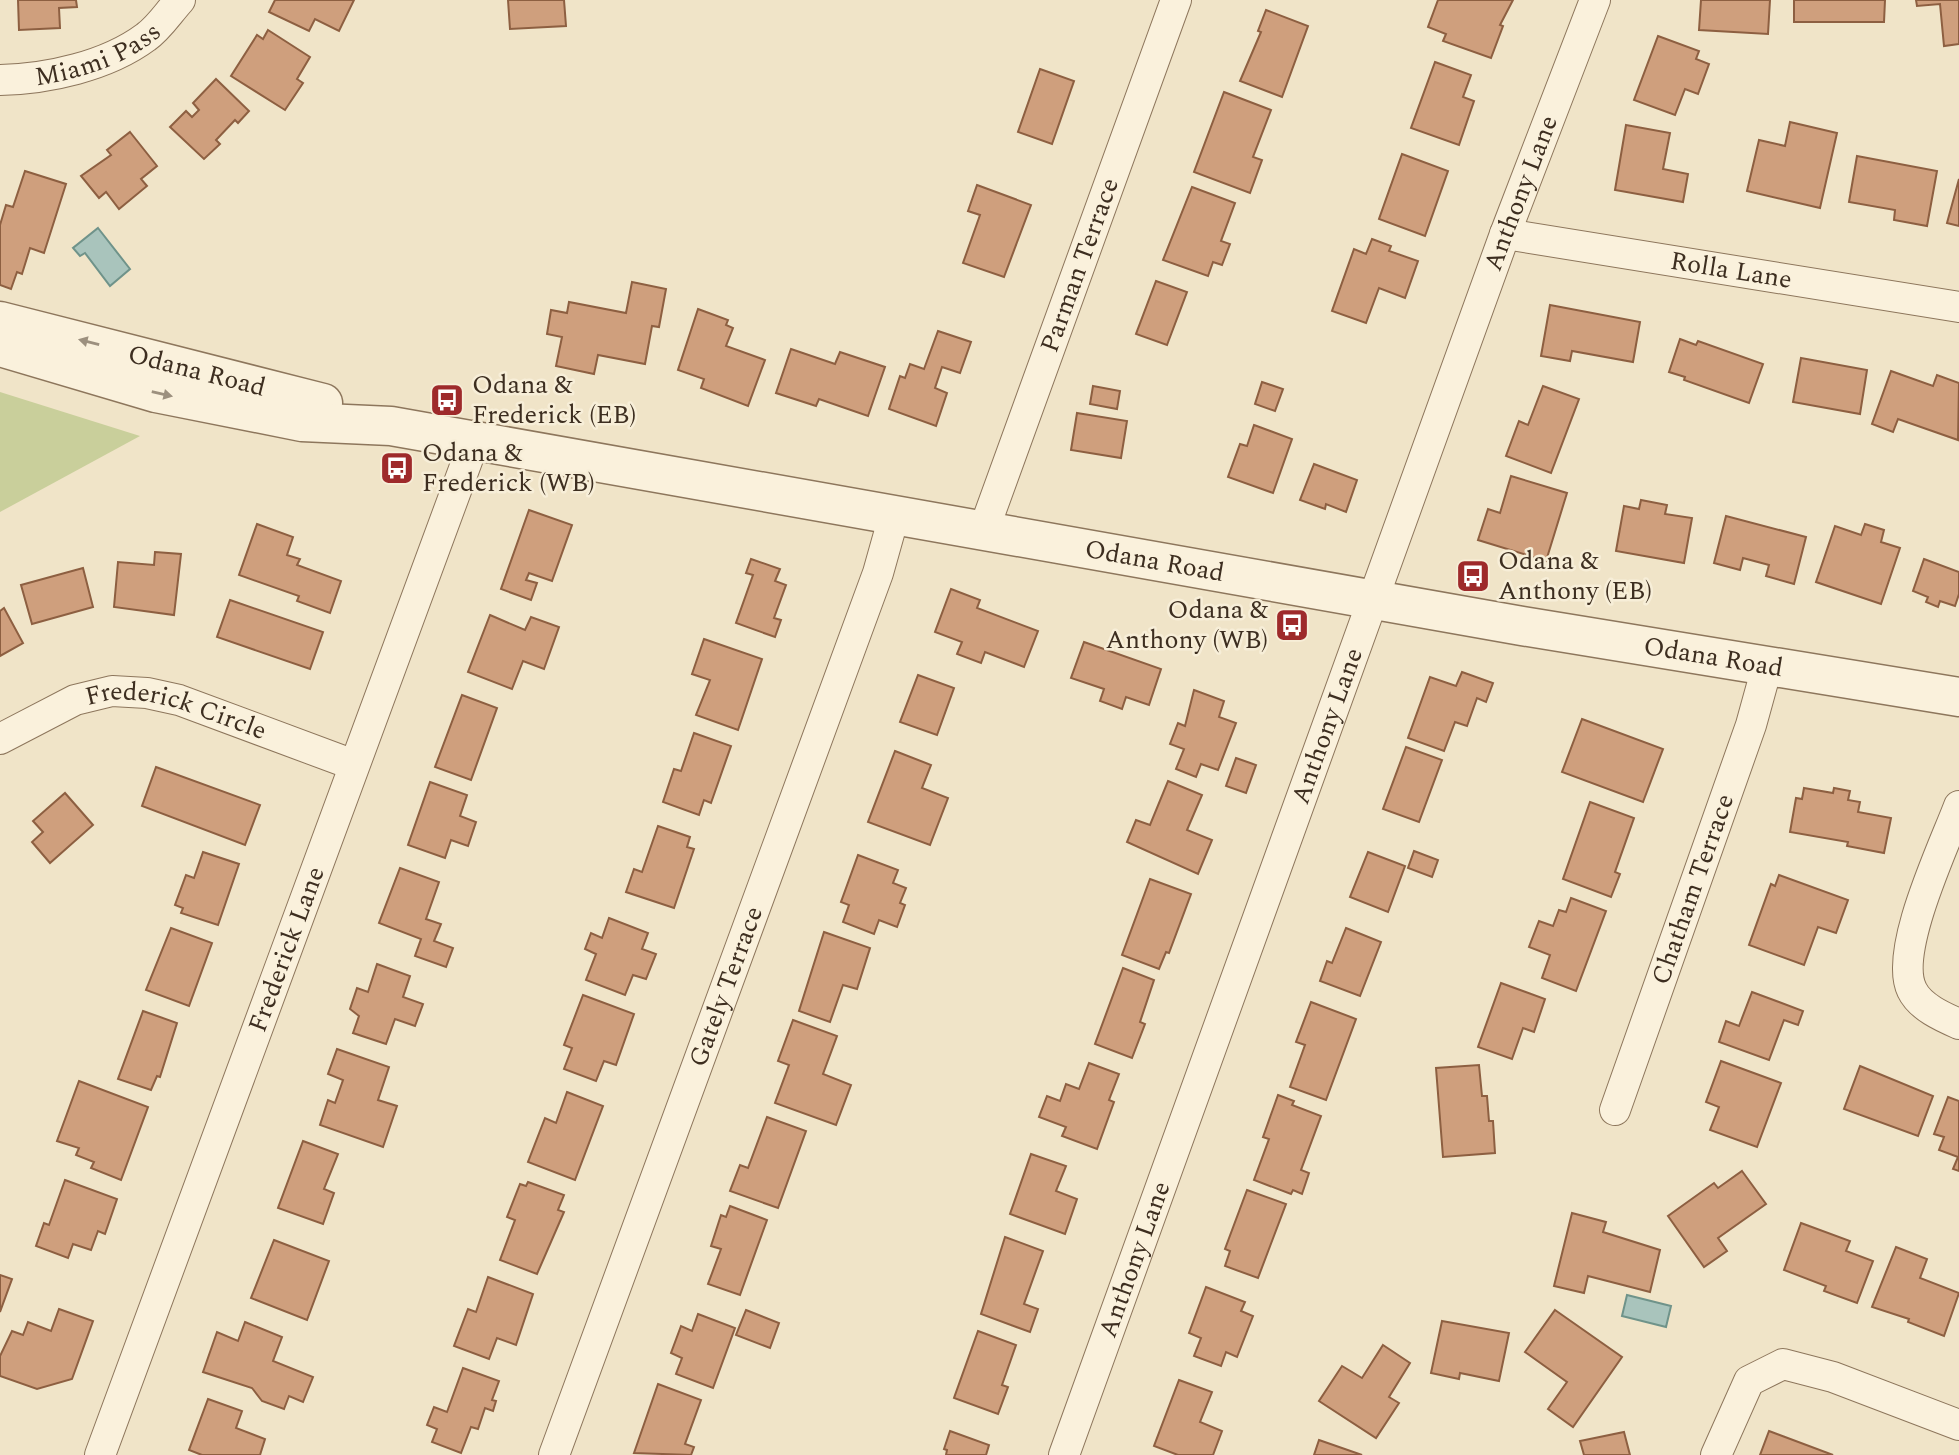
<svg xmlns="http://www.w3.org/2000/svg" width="1959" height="1455" font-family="Spectral,serif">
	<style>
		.green { fill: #c9cf9b }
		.water { fill: #a9c4bc; stroke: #6f938a; stroke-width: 2 }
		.building { fill: #cf9f7d; stroke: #8d5f41; stroke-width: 2 }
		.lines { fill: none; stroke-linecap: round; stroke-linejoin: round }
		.minor-casing { stroke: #8d765c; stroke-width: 32 }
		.tertiary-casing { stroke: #8d765c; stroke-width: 41 }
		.minor { stroke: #faf1dc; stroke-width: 30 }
		.tertiary { stroke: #faf1dc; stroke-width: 38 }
		.oneway { fill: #9c907e }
		.labels { text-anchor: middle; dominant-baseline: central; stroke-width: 5; stroke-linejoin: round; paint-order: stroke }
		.street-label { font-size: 26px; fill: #3d2e20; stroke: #f7eed8 }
		.poi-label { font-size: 26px; fill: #3d2e20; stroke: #f7eed8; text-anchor: start }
	</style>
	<rect width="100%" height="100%" fill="#f0e4c8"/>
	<polygon class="green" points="0,392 140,436 0,512"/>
	<g class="water">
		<polygon points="98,228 130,269 110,286 85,253 80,256 73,248"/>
		<polygon points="1627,1295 1671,1306 1666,1327 1622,1316"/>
	</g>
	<g class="building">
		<polygon points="18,0 76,0 77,7 59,8 60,28 19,30"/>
		<polygon points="275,0 354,0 339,31 315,19 309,31 269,12"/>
		<polygon points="508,0 564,0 566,26 510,29"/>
		<polygon points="1438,0 1513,0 1500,25 1503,26 1491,58 1443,41 1446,34 1428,27"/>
		<polygon points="1701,0 1770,0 1768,34 1699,30"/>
		<polygon points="1794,0 1885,0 1884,22 1794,22"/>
		<polygon points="1916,0 1959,0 1959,44 1944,46 1940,4 1917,6"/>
		<polygon points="1266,10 1308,26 1282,97 1240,81 1261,32 1258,31"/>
		<polygon points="268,30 310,57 297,79 303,83 285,110 231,76 257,35 263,39"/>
		<polygon points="1658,36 1699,51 1696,59 1709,64 1698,94 1685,89 1675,115 1634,100"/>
		<polygon points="1435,62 1471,75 1463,97 1474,101 1459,145 1411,128"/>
		<polygon points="1040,69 1074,81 1052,144 1018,132"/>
		<polygon points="216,79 249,111 238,123 235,120 216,140 220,144 204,159 170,127 186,111 192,117 199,110 193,103"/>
		<polygon points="1224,92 1271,110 1253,157 1262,160 1250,193 1194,172"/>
		<polygon points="1790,122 1837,133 1820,208 1747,191 1759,140 1785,146"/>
		<polygon points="1626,125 1670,133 1663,169 1688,174 1683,202 1615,190"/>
		<polygon points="130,132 157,166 141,179 147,186 119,209 106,192 99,198 81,176 111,155 107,150"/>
		<polygon points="1402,154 1448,171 1425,236 1379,219"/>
		<polygon points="1857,156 1937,171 1927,226 1894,220 1895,210 1849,202"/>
		<polygon points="25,171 66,184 44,253 30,248 22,274 17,272 11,289 0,285 0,225 6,205 13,207"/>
		<polygon points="1959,179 1959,226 1947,223"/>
		<polygon points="977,185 1031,205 1004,277 963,263 980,215 968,211"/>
		<polygon points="1192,187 1235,203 1221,241 1230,244 1222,265 1213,262 1208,276 1163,260"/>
		<polygon points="1372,239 1391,246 1389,251 1418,261 1405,298 1379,288 1366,323 1332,311 1354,249 1366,254"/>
		<polygon points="1156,281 1187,292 1167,345 1136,334"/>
		<polygon points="632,282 666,289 659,327 652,326 645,364 598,355 594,374 556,366 562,337 547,334 551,310 567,313 569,302 626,313"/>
		<polygon points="1550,305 1640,322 1633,362 1572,351 1570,361 1541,356"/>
		<polygon points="698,309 728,320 726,325 733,328 726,346 765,360 748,406 701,388 704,379 678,370"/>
		<polygon points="938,331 971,342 960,373 942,367 935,388 947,393 936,426 889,409 900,376 905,378 910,364 924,369"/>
		<polygon points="1680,339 1696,345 1698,341 1763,364 1749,403 1684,380 1685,377 1669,372"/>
		<polygon points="791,349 835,364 840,352 885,367 868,416 819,399 816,406 776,393"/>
		<polygon points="1801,358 1867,370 1860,414 1793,402"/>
		<polygon points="1891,371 1933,386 1937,375 1959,383 1958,440 1898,419 1893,432 1872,424"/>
		<polygon points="1262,382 1283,389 1275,411 1255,404"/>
		<polygon points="1093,386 1120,391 1117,409 1090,404"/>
		<polygon points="1543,386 1579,399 1551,473 1506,456 1519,421 1528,425"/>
		<polygon points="1077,413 1127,421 1121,458 1071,450"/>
		<polygon points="1254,425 1292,439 1273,493 1228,477 1240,444 1247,446"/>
		<polygon points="1314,464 1357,480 1346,512 1326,504 1325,509 1300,500"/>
		<polygon points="1511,476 1567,493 1546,561 1478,540 1488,509 1500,513"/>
		<polygon points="1641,500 1667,505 1665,514 1692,518 1684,563 1616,551 1624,506 1639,509"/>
		<polygon points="529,510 572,525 552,581 529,573 526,580 537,583 531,600 501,589"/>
		<polygon points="1726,516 1806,537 1794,584 1766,576 1769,565 1743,558 1740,570 1714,563"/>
		<polygon points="257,524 293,537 287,555 300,559 297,565 341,581 330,613 297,601 299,596 239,575"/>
		<polygon points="1865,524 1884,530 1881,542 1900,548 1881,604 1816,582 1835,526 1861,535"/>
		<polygon points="155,552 181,554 174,615 114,607 118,562 154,565"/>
		<polygon points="751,559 780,569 775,581 786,585 774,618 781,620 775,637 736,623 753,575 746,573"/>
		<polygon points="1924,559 1959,572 1959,594 1955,606 1940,601 1938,607 1926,602 1928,597 1913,591"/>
		<polygon points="83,568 93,607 32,624 21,585"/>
		<polygon points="951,589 980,600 977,608 1038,631 1024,667 985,652 981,663 957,654 962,642 935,632"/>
		<polygon points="230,600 323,632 310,669 217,637"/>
		<polygon points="4,608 23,643 0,656 0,611"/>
		<polygon points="490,615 525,630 531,617 559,627 544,669 523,661 512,689 468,672"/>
		<polygon points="704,639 762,659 738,730 696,715 710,680 692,674"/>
		<polygon points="1084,642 1161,669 1149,705 1126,697 1122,709 1100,701 1104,689 1071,678"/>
		<polygon points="1462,672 1493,683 1486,702 1477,698 1467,726 1455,722 1444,751 1408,738 1430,677 1456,686"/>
		<polygon points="918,675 954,688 937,735 900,722"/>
		<polygon points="1194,690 1224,701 1219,717 1236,723 1218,770 1201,764 1196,777 1176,769 1184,749 1170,744 1178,723 1185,726"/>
		<polygon points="462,695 497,708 471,780 435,767"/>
		<polygon points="1582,719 1663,749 1643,802 1562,772"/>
		<polygon points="694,733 731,746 711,803 704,800 699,815 663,802 674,769 681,771"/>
		<polygon points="1406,747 1442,760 1419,822 1383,809"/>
		<polygon points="895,751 931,765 922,788 948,798 930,845 868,822"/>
		<polygon points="1236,758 1256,765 1246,793 1226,786"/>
		<polygon points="156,767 260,805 245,845 142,806"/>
		<polygon points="1168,781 1202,795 1187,830 1212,840 1198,874 1127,842 1136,820 1150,825"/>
		<polygon points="430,782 467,795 460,816 476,822 468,846 451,840 445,858 408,845"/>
		<polygon points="1804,788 1833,793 1834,788 1850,791 1848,800 1860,802 1858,812 1891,818 1884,853 1847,846 1848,842 1790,832 1796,798 1802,799"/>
		<polygon points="65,793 93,825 50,863 32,842 43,832 33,821"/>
		<polygon points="1590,802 1634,818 1615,872 1620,874 1611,897 1563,879"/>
		<polygon points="658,826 690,837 687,847 694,849 674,908 626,892 634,869 642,872"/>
		<polygon points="1414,851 1438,860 1432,877 1408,868"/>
		<polygon points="203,852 239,864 218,925 181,913 183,908 175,905 186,875 194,878"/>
		<polygon points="1368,852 1405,866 1388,912 1350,897"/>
		<polygon points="858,855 898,870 893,883 906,888 900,903 905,905 897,927 879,920 874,934 843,922 849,905 841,902"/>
		<polygon points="400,868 439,882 426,919 441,924 434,941 453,948 446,967 415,956 421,939 379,923"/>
		<polygon points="1779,875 1848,900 1836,933 1818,927 1804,965 1749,945 1771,884 1775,886"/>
		<polygon points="1150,879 1191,894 1169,953 1166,952 1159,969 1122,955"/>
		<polygon points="1571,898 1606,911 1576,991 1542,978 1550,955 1529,947 1539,921 1553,926 1559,910 1566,912"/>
		<polygon points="609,918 648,933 642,949 656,954 646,979 633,975 625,995 586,980 596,954 585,949 591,933 602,938"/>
		<polygon points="171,928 212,943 189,1006 146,990"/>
		<polygon points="1346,928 1381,942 1360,996 1320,981 1327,961 1332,963"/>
		<polygon points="824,932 870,948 857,989 843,985 830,1022 799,1011"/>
		<polygon points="377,964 410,976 403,997 423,1004 415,1026 395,1019 386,1044 353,1033 359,1016 350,1009 357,988 368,992"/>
		<polygon points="1123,968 1154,980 1140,1022 1145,1024 1132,1058 1095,1044"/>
		<polygon points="1501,983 1545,999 1534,1032 1523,1028 1512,1059 1478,1047"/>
		<polygon points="1752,992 1803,1011 1798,1025 1784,1020 1769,1060 1719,1042 1726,1021 1739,1026"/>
		<polygon points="583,995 634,1014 616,1065 604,1061 596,1081 564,1069 572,1048 564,1045"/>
		<polygon points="1311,1002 1356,1019 1326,1100 1290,1087 1305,1045 1296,1042"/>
		<polygon points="143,1011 177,1023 160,1077 157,1076 151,1090 118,1079"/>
		<polygon points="793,1020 837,1036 823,1074 851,1085 836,1125 775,1103 789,1065 778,1061"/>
		<polygon points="337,1049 389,1067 378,1100 397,1106 383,1147 320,1125 328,1100 335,1103 343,1080 328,1074"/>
		<polygon points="1721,1061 1781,1083 1757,1147 1710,1130 1719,1107 1706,1102"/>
		<polygon points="1089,1063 1119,1074 1109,1100 1114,1102 1097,1149 1062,1136 1066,1127 1039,1117 1047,1096 1060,1101 1066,1084 1079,1089"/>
		<polygon points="1479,1065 1482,1096 1487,1096 1489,1121 1493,1121 1495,1153 1443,1157 1436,1068"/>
		<polygon points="1860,1066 1933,1096 1918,1136 1844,1109"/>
		<polygon points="79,1081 148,1107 121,1180 91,1168 94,1162 76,1155 79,1148 57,1141"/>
		<polygon points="567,1092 603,1106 575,1180 528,1162 545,1118 556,1123"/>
		<polygon points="1278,1095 1294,1101 1292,1105 1321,1116 1301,1170 1309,1173 1302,1194 1293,1190 1291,1194 1254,1180 1269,1139 1263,1137"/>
		<polygon points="1948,1097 1959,1101 1959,1171 1953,1169 1958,1157 1939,1150 1944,1137 1934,1134"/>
		<polygon points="767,1117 806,1131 778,1208 730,1191 740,1165 748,1168"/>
		<polygon points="303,1141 338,1154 324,1189 334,1193 323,1224 278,1208"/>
		<polygon points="1031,1154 1066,1166 1056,1191 1077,1199 1065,1234 1010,1214"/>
		<polygon points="1742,1171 1766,1204 1718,1238 1727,1251 1704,1267 1668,1216 1714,1183 1718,1188"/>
		<polygon points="65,1180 117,1199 105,1234 98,1231 91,1250 73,1244 68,1258 36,1246 44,1223 49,1225"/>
		<polygon points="528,1182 564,1195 558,1210 564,1212 537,1274 500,1260 515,1220 507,1217 520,1184 526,1186"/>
		<polygon points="1247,1190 1286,1204 1258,1278 1225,1266 1230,1251 1225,1249"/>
		<polygon points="730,1206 767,1220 740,1295 708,1284 721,1249 711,1246 721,1215 726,1217"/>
		<polygon points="1572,1213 1606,1222 1603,1232 1660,1250 1650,1292 1588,1276 1584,1293 1554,1286"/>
		<polygon points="1801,1223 1850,1241 1846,1251 1873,1261 1857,1303 1824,1291 1826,1286 1784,1270"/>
		<polygon points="1005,1237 1043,1251 1024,1304 1038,1309 1030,1332 981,1314"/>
		<polygon points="274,1240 329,1261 307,1320 251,1298"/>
		<polygon points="1896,1247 1927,1259 1920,1278 1959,1293 1944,1336 1908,1322 1909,1319 1872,1307"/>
		<polygon points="0,1275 12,1279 0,1312"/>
		<polygon points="488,1277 533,1294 516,1345 497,1338 489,1359 454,1346 468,1309 476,1312"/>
		<polygon points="1206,1287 1245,1302 1241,1311 1253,1316 1237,1357 1226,1352 1221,1366 1194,1356 1201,1338 1189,1333"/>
		<polygon points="59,1309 93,1321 72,1379 37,1389 0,1376 0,1356 12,1331 23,1335 28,1322 51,1331"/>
		<polygon points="746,1310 779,1323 770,1348 736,1335"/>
		<polygon points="1555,1310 1622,1357 1573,1427 1548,1409 1567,1382 1525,1352"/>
		<polygon points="698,1314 735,1328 713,1388 676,1374 682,1358 671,1353 681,1326 692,1331"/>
		<polygon points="1442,1321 1509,1333 1499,1381 1460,1373 1459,1379 1431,1373"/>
		<polygon points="245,1322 282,1337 273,1361 313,1377 303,1402 289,1396 284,1409 262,1401 252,1388 203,1372 217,1332 238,1341"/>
		<polygon points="978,1331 1016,1345 1002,1385 1008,1387 998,1414 954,1398"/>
		<polygon points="1383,1345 1410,1363 1389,1397 1399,1403 1376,1438 1319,1401 1342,1366 1362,1378"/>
		<polygon points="463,1368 499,1381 492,1400 496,1401 493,1411 485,1408 478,1429 471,1427 461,1453 432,1442 437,1429 427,1425 434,1407 447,1412"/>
		<polygon points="1179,1380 1212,1392 1200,1422 1222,1431 1213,1455 1178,1455 1154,1446"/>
		<polygon points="658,1384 701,1400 685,1444 694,1447 691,1455 634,1453"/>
		<polygon points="208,1399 242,1411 236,1428 265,1439 260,1455 202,1455 189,1450"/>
		<polygon points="950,1431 989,1445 986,1455 946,1455 947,1450 944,1449"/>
		<polygon points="1769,1431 1833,1455 1760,1455"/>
		<polygon points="1624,1432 1630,1455 1584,1455 1580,1441"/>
		<polygon points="1319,1440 1362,1455 1314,1455"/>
	</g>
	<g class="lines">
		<g class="minor-casing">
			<g id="minor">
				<path id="s1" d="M0,80c48,-1 107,-14 146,-43 13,-9 23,-25 34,-37"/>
				<path id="s2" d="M1505,234l454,73"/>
				<path id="s3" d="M983,532l193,-532"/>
				<path id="s4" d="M0,739l75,-39 37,-9 35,2 32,7 175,65"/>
				<path d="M1959,806c-15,40 -66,146 -47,184 8,17 31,27 47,34"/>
				<path id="s5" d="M1615,1110l136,-385 16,-58"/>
				<path id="s6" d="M100,1455l374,-1013"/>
				<path id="s7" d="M554,1455l324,-882 16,-57"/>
				<path id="s8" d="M1064,1455l441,-1221 90,-234"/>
				<polyline points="1716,1455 1749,1381 1783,1364 1833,1377 1959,1425"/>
			</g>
		</g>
		<g class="tertiary-casing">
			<g id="tertiary">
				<path id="s9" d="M0,321l323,82"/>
				<path id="s10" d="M0,347l156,46 146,29 89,4 1131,200 437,71"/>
			</g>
		</g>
		<use href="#minor" class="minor"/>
		<use href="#tertiary" class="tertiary"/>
	</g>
	<defs><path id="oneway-solid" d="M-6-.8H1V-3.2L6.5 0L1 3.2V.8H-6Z" transform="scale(1.75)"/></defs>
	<g class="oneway">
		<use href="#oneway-solid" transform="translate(89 342) rotate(-166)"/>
		<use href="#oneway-solid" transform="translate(162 394) rotate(13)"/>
	</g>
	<defs>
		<g id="bus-square" transform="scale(1.75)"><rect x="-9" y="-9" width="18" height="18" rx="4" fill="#9e2a2b" stroke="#f7eed8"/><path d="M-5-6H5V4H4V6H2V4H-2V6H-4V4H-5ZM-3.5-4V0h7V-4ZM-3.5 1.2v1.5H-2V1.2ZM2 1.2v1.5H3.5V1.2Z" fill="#fff"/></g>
	</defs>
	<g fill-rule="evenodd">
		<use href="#bus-square" x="447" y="400"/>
		<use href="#bus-square" x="397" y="468"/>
		<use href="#bus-square" x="1473" y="576"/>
		<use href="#bus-square" x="1292" y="625"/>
	</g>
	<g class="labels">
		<g class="street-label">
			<text stroke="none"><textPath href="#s1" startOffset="102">Miami Pass</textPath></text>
			<text stroke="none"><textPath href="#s8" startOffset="1342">Anthony Lane</textPath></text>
			<text stroke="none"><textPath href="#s3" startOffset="284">Parman Terrace</textPath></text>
			<text stroke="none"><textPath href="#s2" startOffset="229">Rolla Lane</textPath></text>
			<text stroke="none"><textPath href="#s9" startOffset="203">Odana Road</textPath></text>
			<text stroke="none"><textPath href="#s10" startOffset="1176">Odana Road</textPath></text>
			<text stroke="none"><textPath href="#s10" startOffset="1743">Odana Road</textPath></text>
			<text stroke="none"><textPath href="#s4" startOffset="189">Frederick Circle</textPath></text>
			<text stroke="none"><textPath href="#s8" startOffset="775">Anthony Lane</textPath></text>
			<text stroke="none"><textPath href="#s5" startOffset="234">Chatham Terrace</textPath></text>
			<text stroke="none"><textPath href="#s6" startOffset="539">Frederick Lane</textPath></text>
			<text stroke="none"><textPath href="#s7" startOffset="499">Gately Terrace</textPath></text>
			<text stroke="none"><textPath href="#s8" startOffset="208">Anthony Lane</textPath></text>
		</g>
		<g class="poi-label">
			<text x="472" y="385">Odana &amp;<tspan x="472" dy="30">Frederick (EB)</tspan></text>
			<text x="422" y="453">Odana &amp;<tspan x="422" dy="30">Frederick (WB)</tspan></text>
			<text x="1498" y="561">Odana &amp;<tspan x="1498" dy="30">Anthony (EB)</tspan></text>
			<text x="1268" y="610" text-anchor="end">Odana &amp;<tspan x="1268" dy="30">Anthony (WB)</tspan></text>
		</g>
	</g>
</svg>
